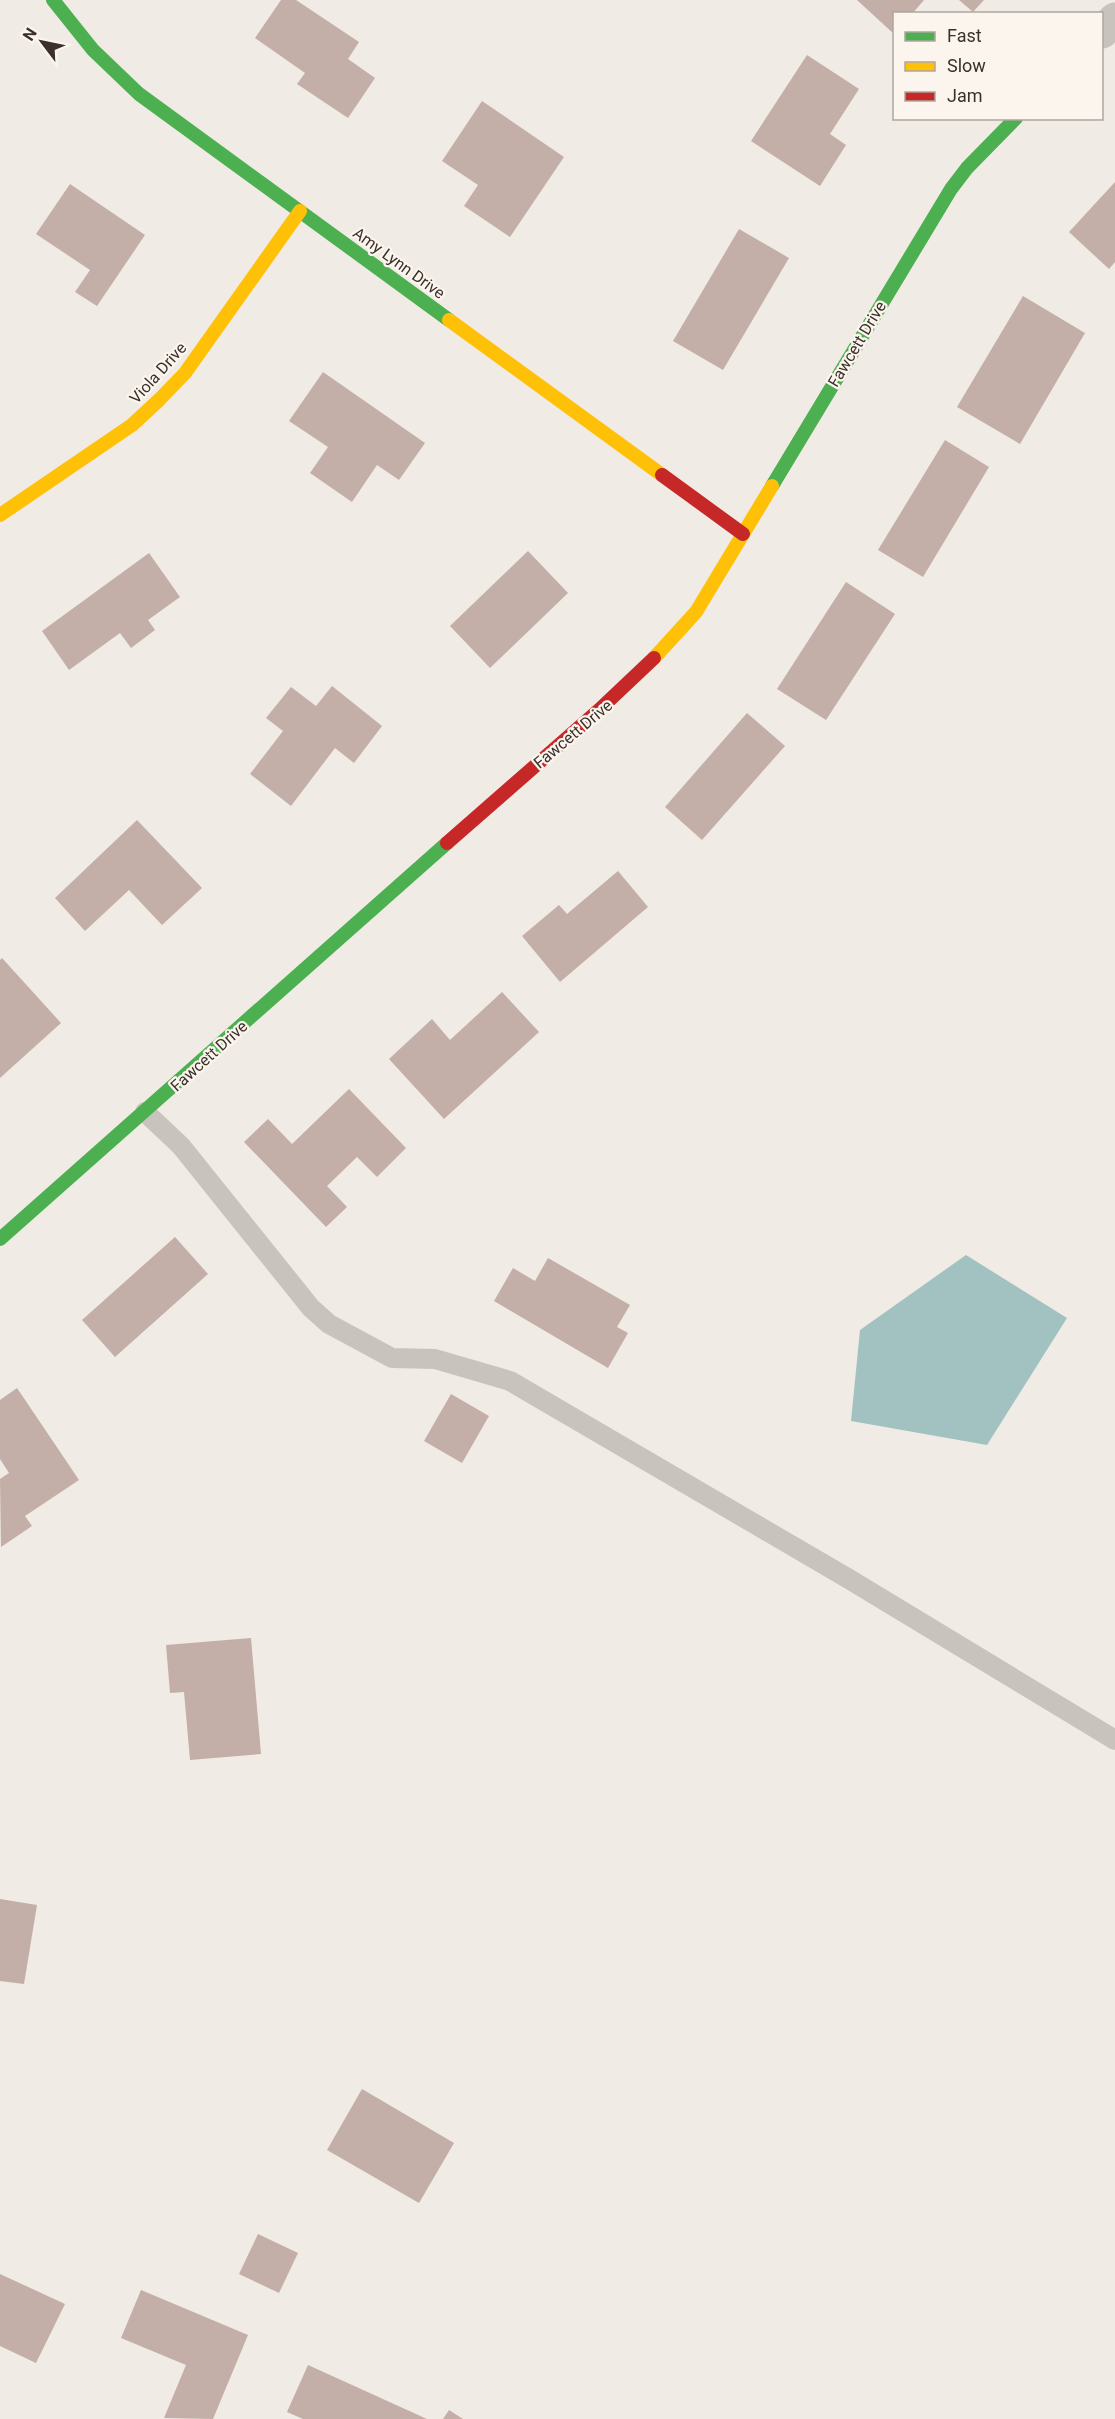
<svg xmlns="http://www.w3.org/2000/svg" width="1115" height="2419" font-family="Roboto,sans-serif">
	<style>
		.water { fill: #a1c2c1 }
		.building { fill: #c3afa7 }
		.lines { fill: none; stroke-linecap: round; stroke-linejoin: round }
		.lane { stroke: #c9c3be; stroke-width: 20 }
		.street { stroke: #c9c3be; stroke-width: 33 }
		.fast { stroke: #4caf50; stroke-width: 14 }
		.slow { stroke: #ffc107; stroke-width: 14 }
		.jam { stroke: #c62828; stroke-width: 14 }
		.labels { text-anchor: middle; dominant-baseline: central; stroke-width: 4.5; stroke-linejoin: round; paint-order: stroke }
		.street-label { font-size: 16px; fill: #3b302b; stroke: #fbf5ee }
	</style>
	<rect width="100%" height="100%" fill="#f0ebe5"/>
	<polygon class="water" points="966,1255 1067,1318 987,1445 851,1421 860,1330"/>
	<g class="building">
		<polygon points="281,0 296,0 359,42 348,59 375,78 348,118 297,84 305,73 255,38"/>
		<polygon points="857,0 924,0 912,14 894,14 894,34"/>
		<polygon points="959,0 984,0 973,12"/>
		<polygon points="807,55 859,89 830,134 846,145 820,186 751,141"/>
		<polygon points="482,101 564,157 510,237 464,206 478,185 442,161"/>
		<polygon points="1115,182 1115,262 1109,269 1069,232"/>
		<polygon points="70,184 145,235 97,306 75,292 90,270 36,234"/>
		<polygon points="739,229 789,258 723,370 673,341"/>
		<polygon points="1023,296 1085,333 1020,444 957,407"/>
		<polygon points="323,372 425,443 399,480 377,465 352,502 310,473 328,447 289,421"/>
		<polygon points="945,440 989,467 923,577 878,550"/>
		<polygon points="528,551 568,593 490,668 450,626"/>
		<polygon points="149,553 180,597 148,620 155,630 131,648 120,633 69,670 42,631"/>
		<polygon points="846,582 895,614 826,720 777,689"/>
		<polygon points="332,686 382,726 354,763 335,748 291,806 250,774 283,731 266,718 291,687 316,706"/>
		<polygon points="747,713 785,746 702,840 665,807"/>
		<polygon points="137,820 202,888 162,925 129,890 85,931 55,898"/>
		<polygon points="618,871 648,907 560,982 522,936 559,905 567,914"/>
		<polygon points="2,958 61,1023 0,1078 0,960"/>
		<polygon points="502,992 539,1032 444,1119 389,1059 432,1019 450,1040"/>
		<polygon points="349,1089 406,1148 377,1177 357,1157 327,1186 347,1207 326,1227 244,1142 268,1119 292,1144"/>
		<polygon points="175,1237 208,1274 115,1357 82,1320"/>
		<polygon points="548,1258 630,1305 617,1327 628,1333 608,1368 494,1301 513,1268 535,1281"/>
		<polygon points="17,1388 79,1480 25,1516 32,1526 1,1547 0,1479 9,1473 0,1459 0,1400"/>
		<polygon points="451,1394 489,1416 462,1463 424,1441"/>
		<polygon points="251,1638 261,1754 190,1760 184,1692 170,1693 166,1645"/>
		<polygon points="0,1899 37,1905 24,1984 0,1981"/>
		<polygon points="362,2089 454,2143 419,2203 327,2150"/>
		<polygon points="258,2234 298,2253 279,2293 239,2274"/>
		<polygon points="0,2274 65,2304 36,2363 0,2346"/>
		<polygon points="141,2290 248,2335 213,2419 164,2418 186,2365 121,2338"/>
		<polygon points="308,2365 427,2419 303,2419 287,2412"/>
		<polygon points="449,2410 463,2419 443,2419"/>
	</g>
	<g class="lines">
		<polyline class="lane" points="145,1112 181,1146 311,1308 329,1324 392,1358 435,1359 510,1381 849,1579 1115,1740"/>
		<polyline class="street" points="1102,32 1115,19"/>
		<g class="fast">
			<polyline points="53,0 93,50 139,94 449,320"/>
			<polyline points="772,486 951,189 967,168 1016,118"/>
			<polyline points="0,1239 447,843"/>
		</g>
		<g class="slow">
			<polyline points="449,320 662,475"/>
			<polyline points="0,515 132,425 159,400 185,373 300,211"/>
			<polyline points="654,658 696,612 772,486"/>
		</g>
		<g class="jam">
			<polyline points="662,475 743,534"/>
			<polyline points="447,843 599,710 654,658"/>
		</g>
	</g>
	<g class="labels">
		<g class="street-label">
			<text transform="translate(399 263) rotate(36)">Amy Lynn Drive</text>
			<text transform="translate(857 344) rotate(-59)">Fawcett Drive</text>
			<text transform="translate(158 373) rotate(-48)">Viola Drive</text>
			<text transform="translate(573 734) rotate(-40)">Fawcett Drive</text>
			<text transform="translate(209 1056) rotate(-42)">Fawcett Drive</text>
		</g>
	</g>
	<rect x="893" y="12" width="210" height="108" fill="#fbf5ee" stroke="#aea6a0" stroke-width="1.5"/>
	<rect x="905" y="32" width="30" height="9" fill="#4caf50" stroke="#aea6a0" stroke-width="1.5"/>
	<text x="947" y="42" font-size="18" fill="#3b302b">Fast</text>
	<rect x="905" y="62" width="30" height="9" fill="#ffc107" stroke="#aea6a0" stroke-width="1.5"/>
	<text x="947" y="72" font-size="18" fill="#3b302b">Slow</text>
	<rect x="905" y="92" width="30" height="9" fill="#c62828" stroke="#aea6a0" stroke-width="1.5"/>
	<text x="947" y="102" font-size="18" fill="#3b302b">Jam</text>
	<g transform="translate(42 42) rotate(302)" stroke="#fbf5ee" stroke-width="4.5" paint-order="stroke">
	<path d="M0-4.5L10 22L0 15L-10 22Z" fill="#3b302b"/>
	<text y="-9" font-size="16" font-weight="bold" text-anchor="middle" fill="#3b302b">N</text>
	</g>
</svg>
